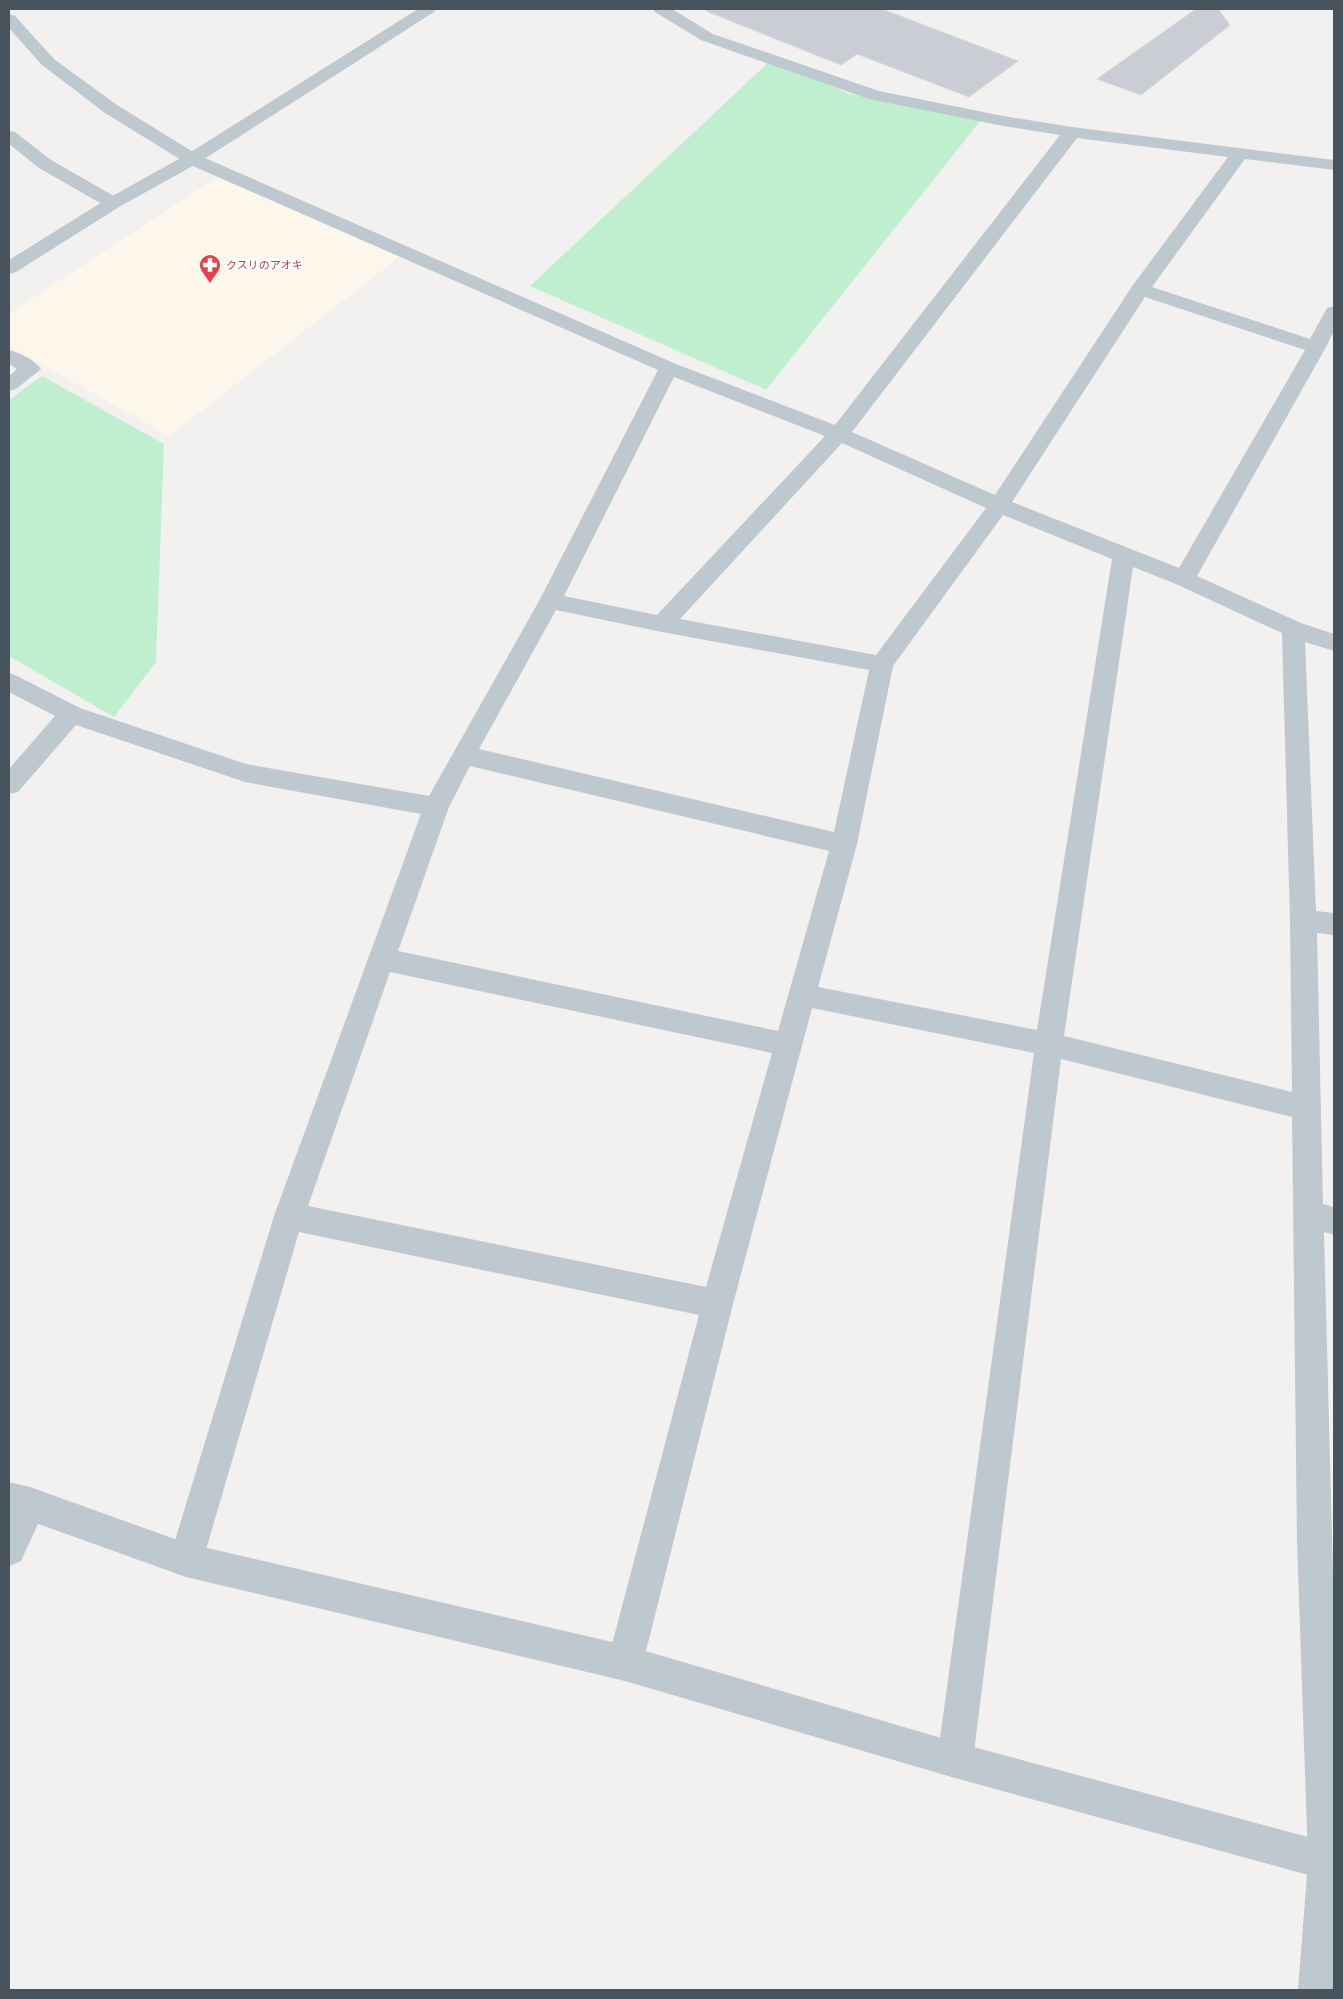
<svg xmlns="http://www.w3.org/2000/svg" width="1343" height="1999" font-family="'Fira Sans Condensed','Noto Sans JP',sans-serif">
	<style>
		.commercial { fill: #fcf6eb }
		.green { fill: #c0efd0 }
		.building { fill: #cacdd3; stroke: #d4d7db }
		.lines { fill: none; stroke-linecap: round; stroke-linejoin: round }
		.minor { fill: #bec8cf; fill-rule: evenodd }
		.tertiary { fill: #bec8cf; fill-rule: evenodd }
		.labels { text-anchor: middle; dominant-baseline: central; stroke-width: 5; stroke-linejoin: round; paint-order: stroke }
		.far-health-label { font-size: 11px; fill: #be3a42; stroke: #fff; text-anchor: start }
	</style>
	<rect width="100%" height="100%" fill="#f3f0f0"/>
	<polygon class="commercial" points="219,176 403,254 169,436 9,346 9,314"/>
	<g class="green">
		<polygon points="771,60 850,94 985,115 766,390 530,286"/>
		<polygon points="42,376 164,444 156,662 114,717 9,656 9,400"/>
	</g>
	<g class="building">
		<polygon points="707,9 882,9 1018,61 969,97 857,54 841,65 706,11"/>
		<polygon points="1196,9 1218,9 1230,25 1141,95 1097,79"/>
	</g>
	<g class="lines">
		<g class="minor">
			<path d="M653,9h19l41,25 166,57 124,25 69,11 262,33v10l-89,-11 -93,128 158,52 17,-31 7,-2v25l-8,16 -129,229 104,47 33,11v17l-29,-9 11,269 18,2v22l-17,-2 6,271 11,3v28l-10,-3 10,380v378h-36l10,-128 -11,-321 -5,-424 -231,-58 -88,701 -5,13 -13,5 -13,-5 -5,-13 97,-707 -222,-45 -79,296 -90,359 -6,12 -12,6 -12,-6 -6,-12 92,-348 -400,-83 -96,328 -5,12 -12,5 -12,-5 -5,-12 105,-344 147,-402 -176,-32 -169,-57 -58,67 -9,2v-25l46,-53 -46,-24v-19l8,3 63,32 166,56 183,32 110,-195 119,-231 -472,-207 -81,-50 -63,-48 -33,-37v-14l6,2 39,43 63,46 81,50 478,209 159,61 225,-290 -57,-9 -134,-27 -168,-59 -46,-28zM1077,138l151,19 -95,128 -138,210 -143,-63zM1145,297l160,53 -126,218 -167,-66zM674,377l151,59 -168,179 -93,-19zM842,443l144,65 -110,147 -196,-36zM1003,515l109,44 -75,471 -219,-43 39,-143 36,-178zM1133,567l43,17 106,49 8,288 2,171 -228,-56zM556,610l106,22 207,38 -35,162 -355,-83zM470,766l359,85 -51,180 -380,-80 51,-144zM390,972l382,81 -66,234 -398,-81z"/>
			<polygon points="9,131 15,132 51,160 119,199 122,203 119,207 113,208 107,207 39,168 9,144"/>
			<path d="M9,350c11,3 26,10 32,19l-25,20 -7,2v-15l8,-7 -8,-5z"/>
			<polygon points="30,1487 42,1492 47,1504 21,1561 9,1566 9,1512 18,1492"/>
		</g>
		<g class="tertiary">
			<polygon points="418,9 436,9 434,12 198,163 119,207 16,272 9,274 9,260 107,199 186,155"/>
			<polygon points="9,1482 30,1487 186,1543 625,1645 955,1742 1334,1844 1334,1882 955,1778 625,1681 186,1577 30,1521 9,1516"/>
		</g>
	</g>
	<defs>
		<g id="pharmacy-pin" transform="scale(1.125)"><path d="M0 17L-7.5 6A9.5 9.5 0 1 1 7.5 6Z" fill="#e0444e" stroke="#fff"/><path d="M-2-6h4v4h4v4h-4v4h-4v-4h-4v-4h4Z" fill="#fff"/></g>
	</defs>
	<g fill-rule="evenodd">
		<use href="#pharmacy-pin" x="210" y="265"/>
	</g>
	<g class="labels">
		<g class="far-health-label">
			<text x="226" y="265">クスリのアオキ</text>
		</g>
	</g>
	<rect width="1343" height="1999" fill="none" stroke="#48545d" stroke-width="20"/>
</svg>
